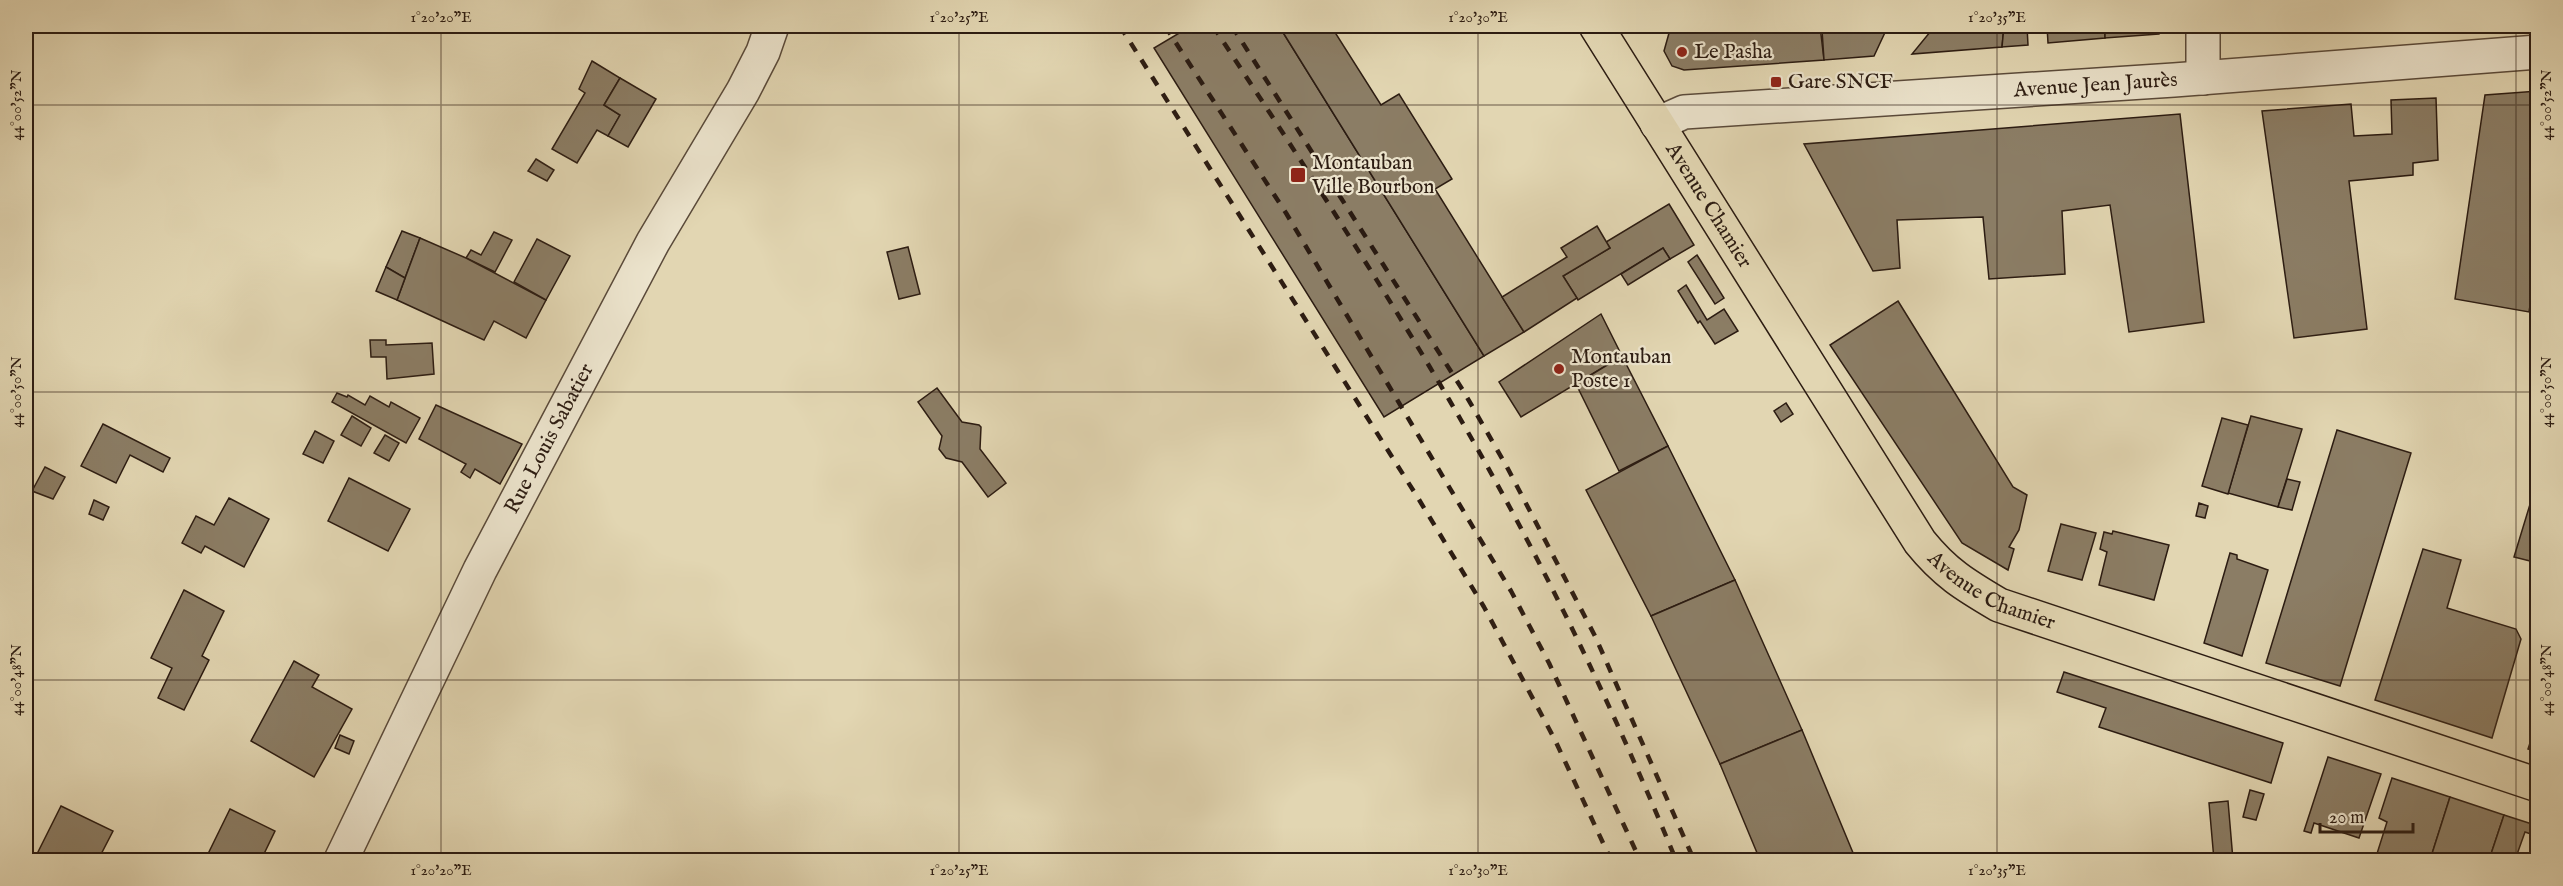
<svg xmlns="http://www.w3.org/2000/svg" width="2563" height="886" font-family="'IM FELL English',serif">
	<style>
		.building { fill: #8b7d65; stroke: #2c1c12; stroke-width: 1.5 }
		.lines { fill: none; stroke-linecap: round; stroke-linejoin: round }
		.minor-casing { stroke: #5a4a3a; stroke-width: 36 }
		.major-casing { stroke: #2c1c12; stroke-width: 36 }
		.minor { stroke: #ece4cd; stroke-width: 33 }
		.major { stroke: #e2d6b2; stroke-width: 33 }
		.rail { stroke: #2c1c12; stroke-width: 4.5; stroke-dasharray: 10 10; stroke-linecap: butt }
		.ticks { fill: none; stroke: #2c1c12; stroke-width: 1.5; stroke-opacity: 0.45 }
		.poi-dot { fill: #8f2418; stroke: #ece4cd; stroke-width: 2 }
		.labels { text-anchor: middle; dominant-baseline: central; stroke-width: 4.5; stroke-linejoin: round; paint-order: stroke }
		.poi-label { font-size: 21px; fill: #2c1c12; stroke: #ece4cd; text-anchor: start }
		.street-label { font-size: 21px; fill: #2c1c12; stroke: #ece4cd }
		.neatline { fill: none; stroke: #2c1c12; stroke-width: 2 }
		.ticks-label { font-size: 15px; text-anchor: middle; fill: #2c1c12 }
	</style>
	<rect width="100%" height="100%" fill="#e2d6b2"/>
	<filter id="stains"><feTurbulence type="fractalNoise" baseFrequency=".00333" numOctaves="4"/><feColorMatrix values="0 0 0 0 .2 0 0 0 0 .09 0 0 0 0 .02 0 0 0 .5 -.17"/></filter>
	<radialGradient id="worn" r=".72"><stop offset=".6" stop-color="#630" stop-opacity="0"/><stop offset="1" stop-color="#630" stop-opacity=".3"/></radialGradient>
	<g class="building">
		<polygon points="1191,26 1279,26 1484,356 1384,417 1154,48"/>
		<polygon points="1279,26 1331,26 1381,105 1399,94 1452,179 1435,189 1524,332 1484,356"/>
		<polygon points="1671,26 1820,26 1824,60 1684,70 1672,66 1664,51"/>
		<polygon points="1857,26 1888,26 1874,56 1824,60 1822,30"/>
		<polygon points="1935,26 1981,26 1981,28 1997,28 1997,26 2004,26 2002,47 1912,54"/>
		<polygon points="2004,26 2027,26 2028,45 2002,47"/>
		<polygon points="2047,26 2105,26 2105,38 2048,43"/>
		<polygon points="2105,26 2167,26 2159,34 2105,38"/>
		<polygon points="2240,26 2287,26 2240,29"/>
		<polygon points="592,61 620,78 604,105 620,115 608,136 597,130 577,163 552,149 585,93 579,89"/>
		<polygon points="620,78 656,99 628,147 608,136 620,115 604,105"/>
		<polygon points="2538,91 2538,254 2529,312 2455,299 2485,95"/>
		<polygon points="2436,98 2438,160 2413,163 2413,175 2349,181 2367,329 2294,338 2262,111 2351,104 2354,136 2392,134 2391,100"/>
		<polygon points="2180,114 2204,322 2129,332 2110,205 2062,211 2065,274 1989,279 1983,217 1897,220 1900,268 1873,271 1804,144"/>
		<polygon points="536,159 554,170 547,181 528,171"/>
		<polygon points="1669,204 1694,245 1670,259 1663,248 1578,300 1563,276 1610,248 1606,242"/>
		<polygon points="1597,226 1610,248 1563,276 1577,298 1524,332 1502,297 1567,257 1561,248"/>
		<polygon points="402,231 420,238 405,278 386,267"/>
		<polygon points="494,232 512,240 495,272 466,258 471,250 481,255"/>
		<polygon points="420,238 466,258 546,300 526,338 494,321 484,340 397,300"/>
		<polygon points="537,239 570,256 546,300 514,282"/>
		<polygon points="908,247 920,294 899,299 887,252"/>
		<polygon points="1663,248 1670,259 1628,285 1621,274"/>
		<polygon points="1697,255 1724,298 1715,304 1688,262"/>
		<polygon points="386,267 405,278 397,300 376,291"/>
		<polygon points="1686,285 1707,320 1724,309 1738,331 1715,344 1700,321 1698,323 1678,291"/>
		<polygon points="1898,301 2013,487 2027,495 2019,530 2009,547 2014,549 2008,570 1962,543 1830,345"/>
		<polygon points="1601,314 1622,356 1521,417 1499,382"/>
		<polygon points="370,340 386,340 386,345 432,343 434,374 387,379 386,357 371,357"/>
		<polygon points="1622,356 1668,446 1619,471 1576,384"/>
		<polygon points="937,388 962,422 979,425 981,427 980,449 1006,483 988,497 962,462 946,458 939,449 942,436 918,402"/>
		<polygon points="337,393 347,397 348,395 365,405 370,396 389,407 391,402 420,418 406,443 332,402"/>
		<polygon points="1786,403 1793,414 1781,422 1774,411"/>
		<polygon points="436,405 522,444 500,484 475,469 470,478 461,472 466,464 419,439"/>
		<polygon points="352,416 371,428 361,446 341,435"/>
		<polygon points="2251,416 2302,429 2278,507 2228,493"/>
		<polygon points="2222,418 2248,425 2228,494 2202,486"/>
		<polygon points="103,424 170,458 163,472 130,455 116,483 81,466"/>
		<polygon points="2337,430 2411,453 2340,686 2266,663"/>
		<polygon points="315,431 334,441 323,463 303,454"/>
		<polygon points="385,435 399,443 389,461 374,453"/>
		<polygon points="1668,446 1735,580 1651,616 1586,490"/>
		<polygon points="45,467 65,477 53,499 32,491"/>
		<polygon points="349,478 410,509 388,551 328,521"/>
		<polygon points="2538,478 2538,563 2514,557"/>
		<polygon points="2287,479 2300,482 2292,510 2278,507"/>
		<polygon points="229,498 269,519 244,567 205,546 201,553 182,543 196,516 214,525"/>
		<polygon points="94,500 109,507 103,520 89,514"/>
		<polygon points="2199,503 2208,506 2205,518 2196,516"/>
		<polygon points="2061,524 2096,533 2082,580 2048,571"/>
		<polygon points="2113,531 2169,545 2154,600 2099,585 2107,552 2100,549 2104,532 2112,534"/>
		<polygon points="2423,549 2461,560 2447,608 2516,629 2521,639 2492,738 2375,700"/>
		<polygon points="2230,553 2237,555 2237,559 2268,570 2242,656 2204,643"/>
		<polygon points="1735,580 1802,730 1720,764 1651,616"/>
		<polygon points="184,590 224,611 202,656 209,660 184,710 158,698 172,668 151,658"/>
		<polygon points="294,661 319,675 312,687 352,709 314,777 251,741"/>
		<polygon points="2064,672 2283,743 2271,783 2099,727 2106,708 2057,692"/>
		<polygon points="2538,719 2538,752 2528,749"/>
		<polygon points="1802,730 1856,860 1760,860 1720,764"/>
		<polygon points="340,735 354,741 349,754 335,748"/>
		<polygon points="2328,757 2381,774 2359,838 2314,823 2311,833 2304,831"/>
		<polygon points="2392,778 2450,797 2430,860 2375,860 2387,822 2379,818"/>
		<polygon points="2250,790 2264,794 2256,820 2243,817"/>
		<polygon points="2450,797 2504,815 2489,860 2430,860"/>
		<polygon points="2228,801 2233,860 2214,860 2209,803"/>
		<polygon points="61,806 113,831 98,860 34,860"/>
		<polygon points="230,809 275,831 261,860 205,860"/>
		<polygon points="2504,815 2535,825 2531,834 2525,832 2515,860 2489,860"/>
	</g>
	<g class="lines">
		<g class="minor-casing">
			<g id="minor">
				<polyline points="2203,78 2203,26"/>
				<path id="s1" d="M1657,124l27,-12 490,-32 364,-28"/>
				<path id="s2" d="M341,860l139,-290 173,-328 90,-151 20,-39 9,-26"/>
			</g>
		</g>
		<g class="major-casing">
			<g id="major">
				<path id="s3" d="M1596,26l324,516c25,31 45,43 79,63l539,180"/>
			</g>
		</g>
		<use href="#minor" class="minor"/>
		<use href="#major" class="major"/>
		<g class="rail">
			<polyline points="1120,26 1418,498 1484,607 1555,740 1611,860"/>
			<polyline points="1165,26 1286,213 1511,591 1549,663 1640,860"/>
			<path d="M1213,26c89,136 179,273 260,415 77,135 144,276 203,419"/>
			<polyline points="1232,26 1464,392 1507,467 1595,636 1694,860"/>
		</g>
	</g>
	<path class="ticks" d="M441,26v834M959,26v834M1478,26v834M1997,26v834M2516,26v834M26,105h2512M26,392h2512M26,680h2512"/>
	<g class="poi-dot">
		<circle cx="1682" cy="52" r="6"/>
		<rect x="1770" y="76" width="12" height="12" rx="3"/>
		<rect x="1290" y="167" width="16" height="16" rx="3"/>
		<circle cx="1559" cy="369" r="6"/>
	</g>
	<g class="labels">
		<g class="poi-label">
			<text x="1694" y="52">Le Pasha</text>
			<text x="1788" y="82">Gare SNCF</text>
			<text x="1312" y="163">Montauban<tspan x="1312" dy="24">Ville Bourbon</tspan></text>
			<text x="1571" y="357">Montauban<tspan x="1571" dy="24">Poste 1</tspan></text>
		</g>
		<g class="street-label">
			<text stroke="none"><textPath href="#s1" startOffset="442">Avenue Jean Jaurès</textPath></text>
			<text stroke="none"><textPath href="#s3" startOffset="212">Avenue Chamier</textPath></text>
			<text stroke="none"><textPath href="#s2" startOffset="470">Rue Louis Sabatier</textPath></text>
			<text stroke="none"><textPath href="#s3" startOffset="698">Avenue Chamier</textPath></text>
		</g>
	</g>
	<rect width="2563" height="886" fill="none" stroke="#e2d6b2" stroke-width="66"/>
	<path d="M2320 823v9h93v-9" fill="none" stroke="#2c1c12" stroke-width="3"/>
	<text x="2329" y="823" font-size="18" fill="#2c1c12" stroke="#ece4cd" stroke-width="4.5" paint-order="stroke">20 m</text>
	<rect x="33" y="33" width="2497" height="820" class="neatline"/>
	<g class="ticks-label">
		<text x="441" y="22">1°20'20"E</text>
		<text x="959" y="22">1°20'25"E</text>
		<text x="1478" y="22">1°20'30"E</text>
		<text x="1997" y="22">1°20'35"E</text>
		<text transform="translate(16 105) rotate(-90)" y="5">44°00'52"N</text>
		<text transform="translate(2546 105) rotate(-90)" y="5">44°00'52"N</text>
		<text transform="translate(16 392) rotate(-90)" y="5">44°00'50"N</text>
		<text transform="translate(2546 392) rotate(-90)" y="5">44°00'50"N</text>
		<text transform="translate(16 680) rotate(-90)" y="5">44°00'48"N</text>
		<text transform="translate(2546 680) rotate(-90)" y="5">44°00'48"N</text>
		<text x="441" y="875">1°20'20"E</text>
		<text x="959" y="875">1°20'25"E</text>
		<text x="1478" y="875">1°20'30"E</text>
		<text x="1997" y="875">1°20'35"E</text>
	</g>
	<rect width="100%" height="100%" filter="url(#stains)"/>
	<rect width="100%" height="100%" fill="url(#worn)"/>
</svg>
